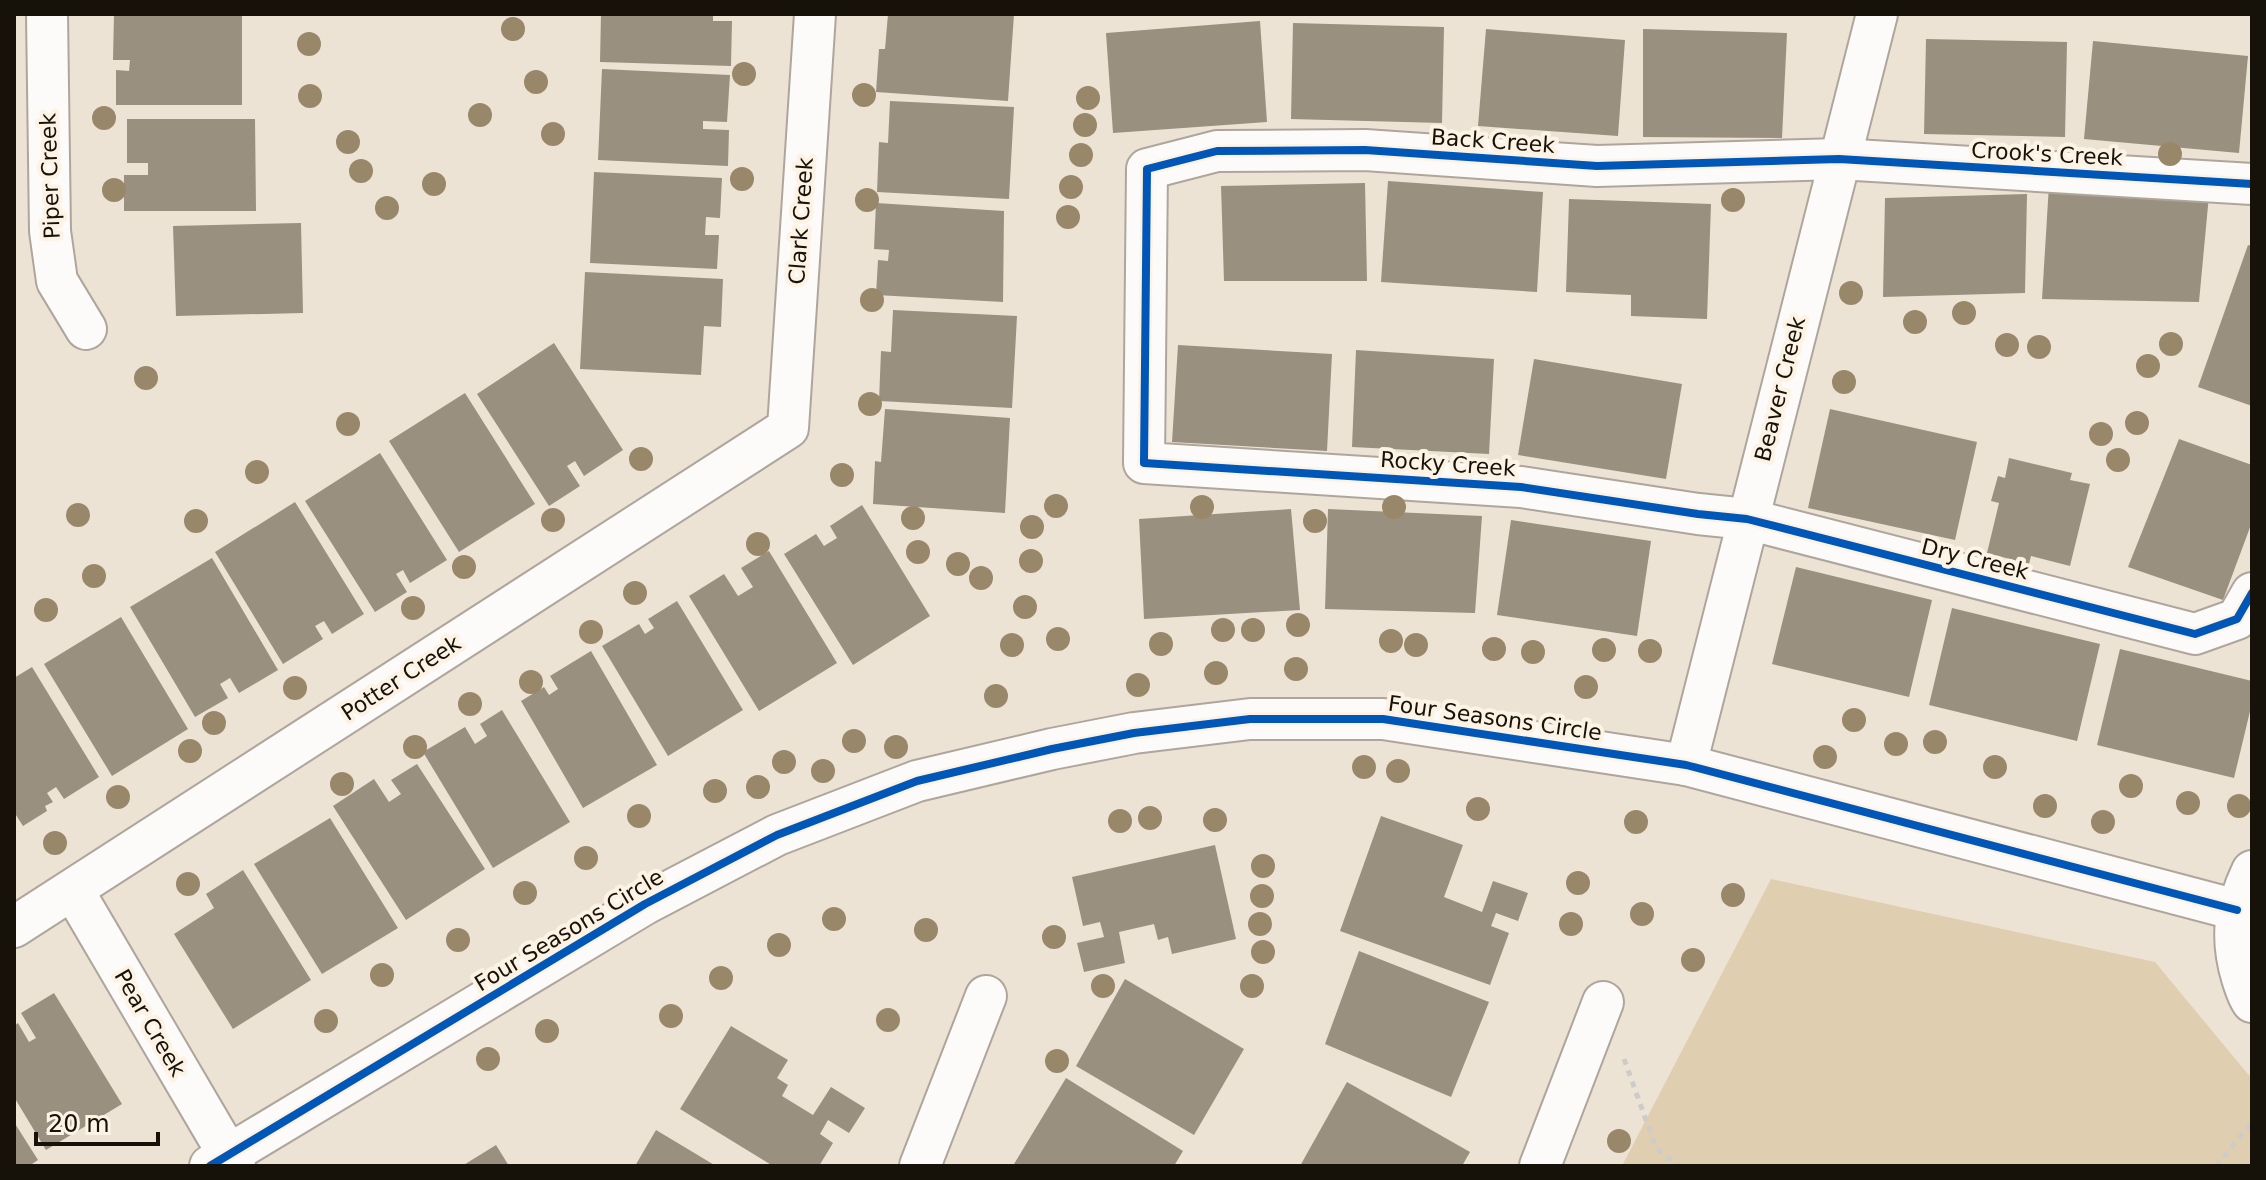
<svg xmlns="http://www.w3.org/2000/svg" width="2266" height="1180" font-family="'DejaVu Sans',sans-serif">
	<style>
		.green { fill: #e0ceb0 }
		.building { fill: #9a907f }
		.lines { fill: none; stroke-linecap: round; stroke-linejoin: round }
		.street-casing { stroke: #aea69c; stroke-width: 44 }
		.path { stroke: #ceccc8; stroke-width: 5; stroke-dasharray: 6 6; stroke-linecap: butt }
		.street { stroke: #fcfbf9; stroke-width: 40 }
		.cycleway-casing { stroke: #fdf3e4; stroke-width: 13 }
		.cycleway { stroke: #0057b8; stroke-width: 8 }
		.tree { fill: #99876a }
		.labels { text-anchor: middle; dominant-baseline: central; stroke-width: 8; stroke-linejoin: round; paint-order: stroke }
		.street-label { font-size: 22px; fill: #171209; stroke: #fdf3e4 }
	</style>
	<rect width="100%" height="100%" fill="#ece3d5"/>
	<polygon class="green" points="1771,879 2155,962 2252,1079 2252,1166 1622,1166"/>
	<g class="building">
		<polygon points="114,14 242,14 242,105 116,105 116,70 129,71 130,60 113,60"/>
		<polygon points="601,14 713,14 713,21 732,21 731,66 600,62"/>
		<polygon points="888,14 1014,14 1008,101 876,92 879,49 885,49"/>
		<polygon points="1260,21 1267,122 1113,133 1106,33"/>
		<polygon points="1293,23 1444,27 1442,123 1291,119"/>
		<polygon points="1486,29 1625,40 1618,136 1478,126"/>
		<polygon points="1643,29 1787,33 1782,138 1643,137"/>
		<polygon points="1926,39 2067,42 2065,137 1924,134"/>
		<polygon points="2093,41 2248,56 2239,153 2084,139"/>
		<polygon points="602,69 730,75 727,122 703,121 703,129 729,130 728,166 598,160"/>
		<polygon points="890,101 1014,107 1009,199 877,192 879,142 888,143"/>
		<polygon points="127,119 255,119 256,211 124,211 124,175 148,175 148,163 127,163"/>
		<polygon points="594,172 722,178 720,218 706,217 705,235 719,235 717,269 590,263"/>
		<polygon points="1388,181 1543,192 1537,292 1381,282"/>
		<polygon points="1365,183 1367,281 1224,281 1221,186"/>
		<polygon points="2049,185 2209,195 2199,302 2042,299"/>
		<polygon points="2027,194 2025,293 1883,297 1885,198"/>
		<polygon points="1569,199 1711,204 1707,319 1631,316 1631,295 1566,292"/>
		<polygon points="876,203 1004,211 1003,302 876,295 878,260 888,261 889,250 874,249"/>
		<polygon points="301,223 303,313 176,316 173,226"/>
		<polygon points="2248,245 2252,246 2252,406 2198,387"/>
		<polygon points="585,272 723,279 721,327 704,326 701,375 580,369"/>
		<polygon points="893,310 1017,316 1012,408 879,401 881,351 891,352"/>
		<polygon points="554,343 623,450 584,476 575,461 567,466 580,486 549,506 477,394"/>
		<polygon points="1178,345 1332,354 1327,451 1172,442"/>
		<polygon points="1356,350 1494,359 1489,454 1352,447"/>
		<polygon points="1534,359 1682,384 1666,479 1518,455"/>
		<polygon points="465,393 535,504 459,552 389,441"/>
		<polygon points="885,409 1010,418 1005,513 873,504 875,461 881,462"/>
		<polygon points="1830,409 1977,442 1955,540 1808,508"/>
		<polygon points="2179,439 2252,465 2252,522 2223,600 2128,567"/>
		<polygon points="380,453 447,560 410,583 403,570 396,574 407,592 375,612 305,501"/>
		<polygon points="2009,458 2072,473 2070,480 2090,484 2070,566 2031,556 2029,564 1987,553 1999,503 1991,501 1998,476 2005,478"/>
		<polygon points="295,502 364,614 332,634 324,621 315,626 323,639 283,664 215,552"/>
		<polygon points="862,505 930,616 853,665 784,554 816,534 824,546 837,538 830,526"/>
		<polygon points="1291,509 1300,610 1144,619 1139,519"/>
		<polygon points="1328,509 1482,516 1475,613 1325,609"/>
		<polygon points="1511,520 1651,541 1637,636 1497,615"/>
		<polygon points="769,551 837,663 759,711 689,596 724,574 738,596 753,587 741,568"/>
		<polygon points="212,558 278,670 239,693 230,678 220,684 228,698 195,717 130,607"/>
		<polygon points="1796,567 1932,600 1909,697 1772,664"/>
		<polygon points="677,601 743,710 668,756 602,646 639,624 645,634 654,628 648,619"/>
		<polygon points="1952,608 2100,644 2077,741 1929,705"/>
		<polygon points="121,617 188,729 112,776 44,664"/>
		<polygon points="2120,649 2252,681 2252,703 2234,778 2097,745"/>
		<polygon points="591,651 657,765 583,808 521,701 544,687 549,695 558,689 550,676"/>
		<polygon points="32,667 99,777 64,799 56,787 47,793 53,802 45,806 47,811 23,826 14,812 14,678"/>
		<polygon points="502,710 570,822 493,868 423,752 465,727 475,744 487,736 480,724"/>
		<polygon points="417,764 485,869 406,920 333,806 374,779 389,802 401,794 391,780"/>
		<polygon points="1381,816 1463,845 1444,897 1482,912 1493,881 1528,893 1518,921 1496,913 1491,926 1509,933 1490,985 1340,931"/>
		<polygon points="330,818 398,928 322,974 254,864"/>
		<polygon points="1215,845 1236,939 1172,954 1168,937 1158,940 1154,924 1119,932 1125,963 1084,972 1077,943 1104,937 1100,922 1083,926 1072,877"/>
		<polygon points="243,870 311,980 233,1029 174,934 214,908 206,894"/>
		<polygon points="1359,951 1489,1002 1451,1097 1325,1044"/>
		<polygon points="1125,979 1244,1049 1194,1135 1076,1066"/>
		<polygon points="54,993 122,1104 46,1150 14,1097 14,1026 18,1023 29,1042 36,1038 21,1013"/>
		<polygon points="731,1026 788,1060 777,1078 788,1085 782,1096 813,1115 831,1087 865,1108 849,1133 828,1120 820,1134 833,1143 819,1166 773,1166 680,1109"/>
		<polygon points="1066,1078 1183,1151 1174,1166 1014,1164"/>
		<polygon points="1347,1082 1470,1152 1462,1166 1300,1166"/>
		<polygon points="14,1122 38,1160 29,1166 14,1166"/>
		<polygon points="656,1130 716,1166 635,1166"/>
		<polygon points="496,1145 509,1166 462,1166"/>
	</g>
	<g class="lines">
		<g class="street-casing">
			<g id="street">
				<polyline points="47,14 50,231 57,281 86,329"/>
				<polyline points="2252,184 1839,159 1597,166 1365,150 1217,151 1147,169 1144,463 1521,487 1698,514 1747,519 2195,634 2237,619 2252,593"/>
				<polyline points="1686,765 1877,14"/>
				<path d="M2252,871c-18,38 -22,67 -10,107 3,9 5,17 10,24"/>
				<polyline points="73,890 235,1166"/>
				<polyline points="14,927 788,428 815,14"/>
				<polyline points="210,1166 645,904 777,835 917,781 1052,749 1134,733 1250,719 1383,719 1686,765 2237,910"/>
				<polyline points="920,1166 986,996"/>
				<polyline points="1540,1166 1603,1002"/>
			</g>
		</g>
		<g class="path">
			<polyline points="1624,1059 1656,1148 1678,1166"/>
			<polyline points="2216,1166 2252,1122"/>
		</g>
		<use href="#street" class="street"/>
		<g class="cycleway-casing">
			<g id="cycleway">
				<polyline points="2252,184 1839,159 1597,166 1365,150 1217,151 1147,169 1144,463 1521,487 1698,514 1747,519 2195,634 2237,619 2252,593"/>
				<polyline points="210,1166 645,904 777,835 917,781 1052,749 1134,733 1250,719 1383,719 1686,765 2237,910"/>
			</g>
		</g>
		<use href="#cycleway" class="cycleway"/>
	</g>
	<g class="tree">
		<circle cx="513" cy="29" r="12"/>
		<circle cx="309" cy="44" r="12"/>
		<circle cx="744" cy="74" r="12"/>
		<circle cx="536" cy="82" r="12"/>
		<circle cx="864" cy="95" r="12"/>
		<circle cx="310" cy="96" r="12"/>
		<circle cx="1088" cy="98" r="12"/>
		<circle cx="480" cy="115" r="12"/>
		<circle cx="104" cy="118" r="12"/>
		<circle cx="1085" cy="125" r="12"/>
		<circle cx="553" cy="134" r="12"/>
		<circle cx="348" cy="142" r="12"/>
		<circle cx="2170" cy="154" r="12"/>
		<circle cx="1081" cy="155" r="12"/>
		<circle cx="361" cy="171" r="12"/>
		<circle cx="742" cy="179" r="12"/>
		<circle cx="434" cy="184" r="12"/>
		<circle cx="1071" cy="187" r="12"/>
		<circle cx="114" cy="190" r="12"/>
		<circle cx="867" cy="200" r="12"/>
		<circle cx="1733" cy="200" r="12"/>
		<circle cx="387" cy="208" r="12"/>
		<circle cx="1068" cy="217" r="12"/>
		<circle cx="1851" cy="293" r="12"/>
		<circle cx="872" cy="300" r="12"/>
		<circle cx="1964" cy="313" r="12"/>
		<circle cx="1915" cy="322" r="12"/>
		<circle cx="2171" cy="344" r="12"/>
		<circle cx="2007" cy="345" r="12"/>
		<circle cx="2039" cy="347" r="12"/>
		<circle cx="2148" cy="366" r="12"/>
		<circle cx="146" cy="378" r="12"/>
		<circle cx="1844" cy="382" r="12"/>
		<circle cx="870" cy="404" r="12"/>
		<circle cx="2137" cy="423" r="12"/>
		<circle cx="348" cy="424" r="12"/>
		<circle cx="2101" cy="434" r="12"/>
		<circle cx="641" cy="459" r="12"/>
		<circle cx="2118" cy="460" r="12"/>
		<circle cx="257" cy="472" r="12"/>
		<circle cx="842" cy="475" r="12"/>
		<circle cx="1056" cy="506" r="12"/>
		<circle cx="1202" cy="507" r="12"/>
		<circle cx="1394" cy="507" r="12"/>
		<circle cx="78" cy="515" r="12"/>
		<circle cx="913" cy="518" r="12"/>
		<circle cx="553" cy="520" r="12"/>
		<circle cx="196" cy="521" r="12"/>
		<circle cx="1315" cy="521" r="12"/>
		<circle cx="1032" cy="527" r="12"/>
		<circle cx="758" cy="544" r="12"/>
		<circle cx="918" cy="552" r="12"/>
		<circle cx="1031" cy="561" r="12"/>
		<circle cx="958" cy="564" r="12"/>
		<circle cx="464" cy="567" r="12"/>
		<circle cx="94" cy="576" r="12"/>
		<circle cx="981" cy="578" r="12"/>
		<circle cx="635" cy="593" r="12"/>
		<circle cx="1025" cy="607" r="12"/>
		<circle cx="413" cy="608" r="12"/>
		<circle cx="46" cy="610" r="12"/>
		<circle cx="1298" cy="625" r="12"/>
		<circle cx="1223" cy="630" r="12"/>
		<circle cx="1253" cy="630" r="12"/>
		<circle cx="591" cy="632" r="12"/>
		<circle cx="1058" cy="639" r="12"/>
		<circle cx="1391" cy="641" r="12"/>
		<circle cx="1161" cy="644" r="12"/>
		<circle cx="1012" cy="645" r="12"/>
		<circle cx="1416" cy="645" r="12"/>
		<circle cx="1494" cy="649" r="12"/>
		<circle cx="1604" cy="650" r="12"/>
		<circle cx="1650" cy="651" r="12"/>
		<circle cx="1533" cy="652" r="12"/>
		<circle cx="1296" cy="669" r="12"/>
		<circle cx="1216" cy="673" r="12"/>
		<circle cx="531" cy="682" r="12"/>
		<circle cx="1138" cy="685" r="12"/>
		<circle cx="1586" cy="687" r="12"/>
		<circle cx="295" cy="688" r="12"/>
		<circle cx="996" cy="696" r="12"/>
		<circle cx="470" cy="704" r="12"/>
		<circle cx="1854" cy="720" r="12"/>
		<circle cx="214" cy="723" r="12"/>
		<circle cx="854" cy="741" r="12"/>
		<circle cx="1935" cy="742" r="12"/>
		<circle cx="1896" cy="744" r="12"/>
		<circle cx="415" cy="747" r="12"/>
		<circle cx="896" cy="747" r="12"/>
		<circle cx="190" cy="751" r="12"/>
		<circle cx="1825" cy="757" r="12"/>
		<circle cx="784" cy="762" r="12"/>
		<circle cx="1364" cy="767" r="12"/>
		<circle cx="1995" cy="767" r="12"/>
		<circle cx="823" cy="771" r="12"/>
		<circle cx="1398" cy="771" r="12"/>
		<circle cx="342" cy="784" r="12"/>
		<circle cx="2131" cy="786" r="12"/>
		<circle cx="758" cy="787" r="12"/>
		<circle cx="715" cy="791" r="12"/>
		<circle cx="118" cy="797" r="12"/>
		<circle cx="2188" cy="803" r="12"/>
		<circle cx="2045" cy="806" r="12"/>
		<circle cx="2239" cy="806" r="12"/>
		<circle cx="1478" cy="809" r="12"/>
		<circle cx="639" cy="816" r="12"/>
		<circle cx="1150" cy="818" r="12"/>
		<circle cx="1215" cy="820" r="12"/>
		<circle cx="1120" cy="821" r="12"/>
		<circle cx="1636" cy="822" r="12"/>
		<circle cx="2103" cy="822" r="12"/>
		<circle cx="55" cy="843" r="12"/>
		<circle cx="586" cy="858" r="12"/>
		<circle cx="1263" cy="866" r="12"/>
		<circle cx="1578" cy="883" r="12"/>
		<circle cx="188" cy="884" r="12"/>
		<circle cx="525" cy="893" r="12"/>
		<circle cx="1733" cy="895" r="12"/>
		<circle cx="1262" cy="896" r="12"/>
		<circle cx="1642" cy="914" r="12"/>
		<circle cx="834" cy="919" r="12"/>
		<circle cx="1260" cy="924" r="12"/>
		<circle cx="1571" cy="924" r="12"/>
		<circle cx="926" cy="930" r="12"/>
		<circle cx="1054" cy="937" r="12"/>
		<circle cx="458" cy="940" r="12"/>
		<circle cx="779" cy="945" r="12"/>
		<circle cx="1263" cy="952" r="12"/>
		<circle cx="1693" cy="960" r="12"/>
		<circle cx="382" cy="975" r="12"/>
		<circle cx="721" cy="978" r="12"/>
		<circle cx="1103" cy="986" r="12"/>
		<circle cx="1252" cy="986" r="12"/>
		<circle cx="671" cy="1016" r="12"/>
		<circle cx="888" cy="1020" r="12"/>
		<circle cx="326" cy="1021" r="12"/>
		<circle cx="547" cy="1031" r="12"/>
		<circle cx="488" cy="1059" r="12"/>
		<circle cx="1057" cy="1061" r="12"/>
		<circle cx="1619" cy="1141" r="12"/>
	</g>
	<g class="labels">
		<g class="street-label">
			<text transform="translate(1493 141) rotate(4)">Back Creek</text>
			<text transform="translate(2047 154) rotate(3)">Crook's Creek</text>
			<text transform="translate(50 176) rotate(-92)">Piper Creek</text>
			<text transform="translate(801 221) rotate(-86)">Clark Creek</text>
			<text transform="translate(1780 389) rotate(-76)">Beaver Creek</text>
			<text transform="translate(1448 464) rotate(4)">Rocky Creek</text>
			<text transform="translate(1975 559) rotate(14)">Dry Creek</text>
			<text transform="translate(401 678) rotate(-33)">Potter Creek</text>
			<text transform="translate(1495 718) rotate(8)">Four Seasons Circle</text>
			<text transform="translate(569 930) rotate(-31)">Four Seasons Circle</text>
			<text transform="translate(150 1023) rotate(60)">Pear Creek</text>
		</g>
	</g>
	<rect width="2266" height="1180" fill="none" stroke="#171209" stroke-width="32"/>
	<path d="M36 1132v12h122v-12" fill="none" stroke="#171209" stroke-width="4"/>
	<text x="48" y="1132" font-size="24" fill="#171209" stroke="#fdf3e4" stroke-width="6" paint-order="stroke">20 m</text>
</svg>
